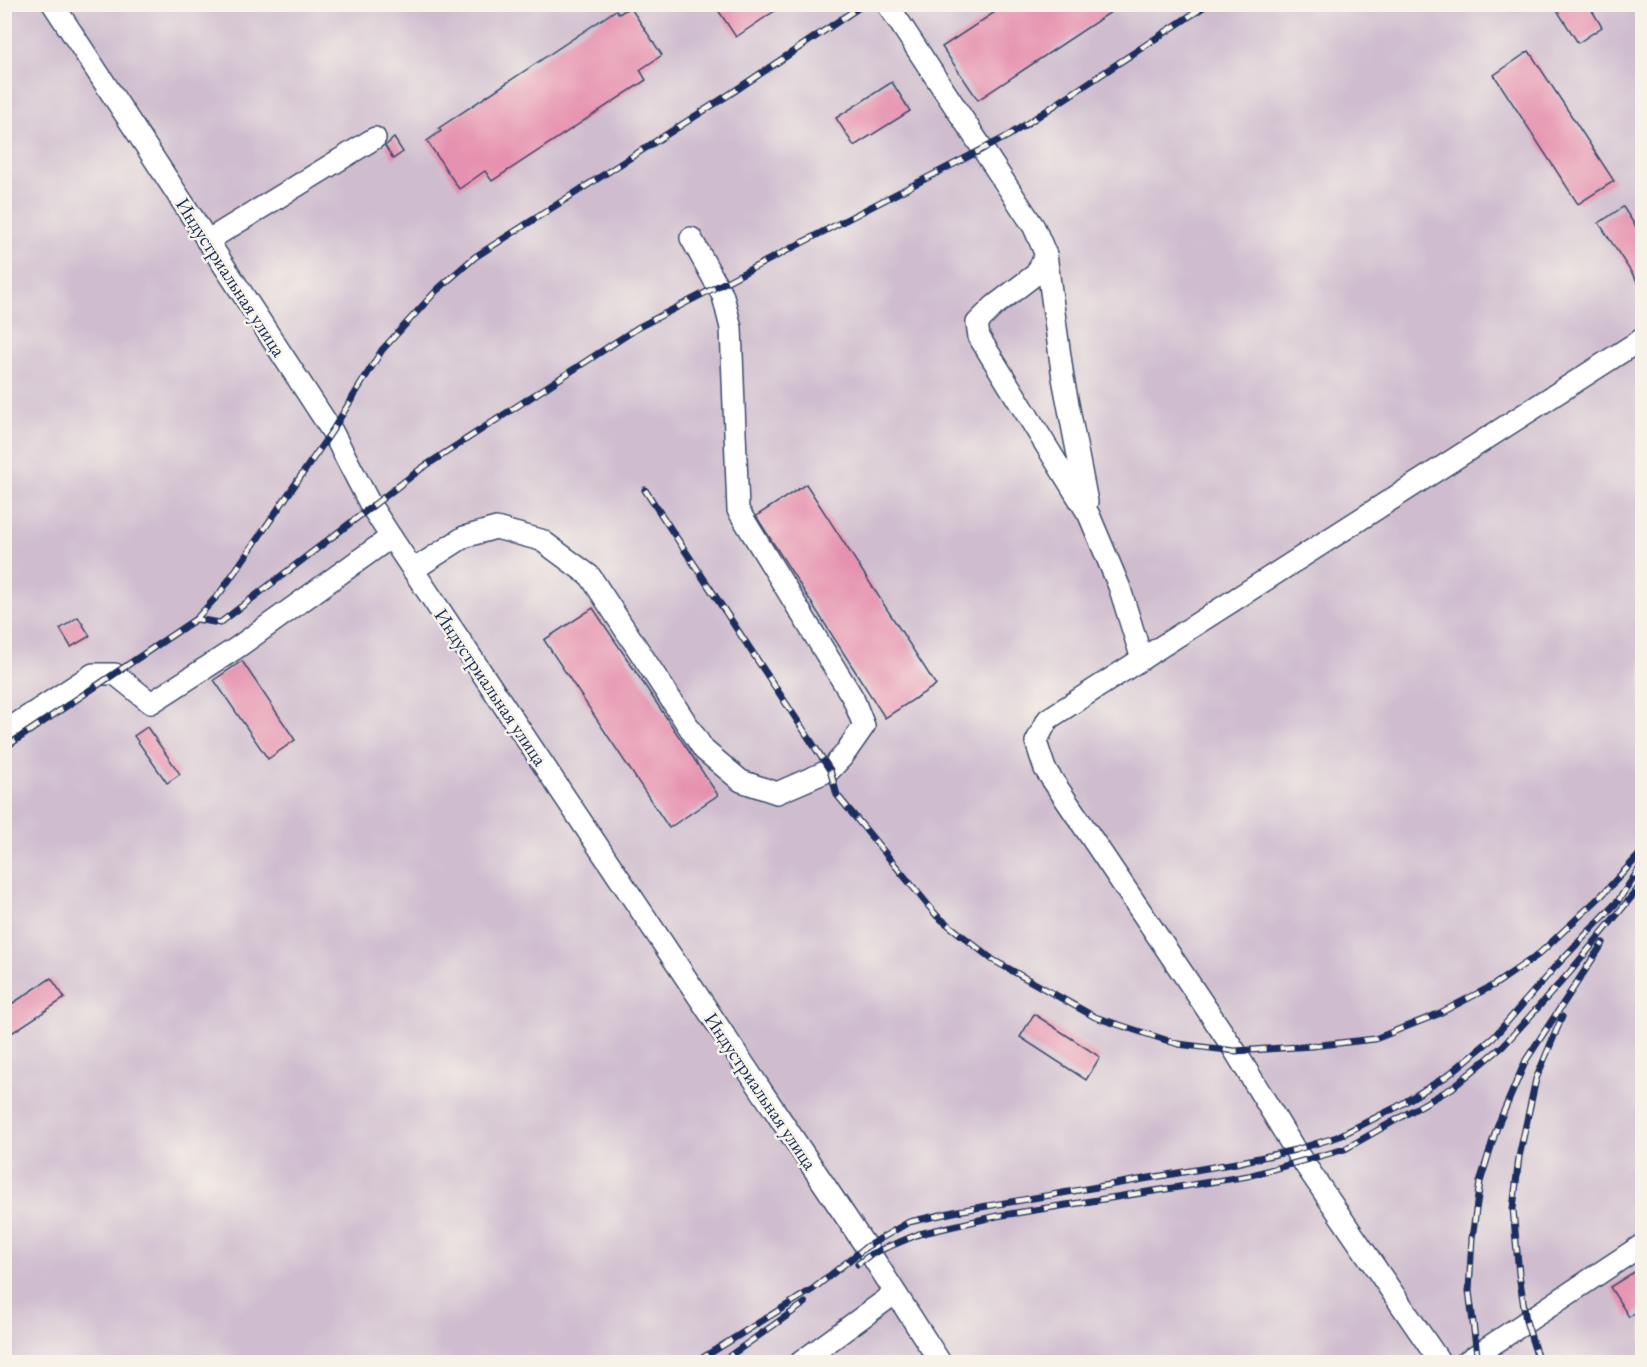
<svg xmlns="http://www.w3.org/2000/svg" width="1647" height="1367" font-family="'EB Garamond',serif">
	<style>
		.industrial { fill: #cfbdcf }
		.building { fill: #e691af }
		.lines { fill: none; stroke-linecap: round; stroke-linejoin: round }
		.minor-casing { stroke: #3b4a6d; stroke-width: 24 }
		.minor { stroke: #fff; stroke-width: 21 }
		.rail-casing { stroke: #1b2f5e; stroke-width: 7 }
		.rail { stroke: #f7f3e8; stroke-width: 4.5; stroke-dasharray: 14; stroke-linecap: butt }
		.labels { text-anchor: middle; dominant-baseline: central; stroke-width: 5; stroke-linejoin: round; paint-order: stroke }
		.street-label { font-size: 20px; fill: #1b2f5e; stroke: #f7f3e8 }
	</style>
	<rect width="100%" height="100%" fill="#f7f3e8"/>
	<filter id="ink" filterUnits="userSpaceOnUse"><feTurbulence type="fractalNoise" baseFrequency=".0167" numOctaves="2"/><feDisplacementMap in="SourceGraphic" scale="12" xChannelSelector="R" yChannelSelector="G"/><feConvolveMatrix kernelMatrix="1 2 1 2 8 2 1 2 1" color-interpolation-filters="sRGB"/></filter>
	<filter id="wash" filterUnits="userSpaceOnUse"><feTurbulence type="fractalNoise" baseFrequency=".008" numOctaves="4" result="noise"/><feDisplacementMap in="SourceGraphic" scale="24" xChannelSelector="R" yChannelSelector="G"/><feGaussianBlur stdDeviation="1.35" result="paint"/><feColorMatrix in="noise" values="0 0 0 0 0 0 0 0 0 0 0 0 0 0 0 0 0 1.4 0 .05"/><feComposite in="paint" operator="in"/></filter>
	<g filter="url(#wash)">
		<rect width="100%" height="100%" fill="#f2e0c3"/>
		<rect class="industrial" x="5" y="5" width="1637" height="1357"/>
		<g id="blocks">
			<g class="building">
				<polygon points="714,4 785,4 736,37"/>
				<polygon points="1007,4 1123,4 978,100 942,47"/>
				<polygon points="1553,4 1588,4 1602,27 1578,43"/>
				<polygon points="630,7 662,55 640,70 646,80 492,181 485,171 459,189 427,141 441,131 439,128 616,10 619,14"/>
				<polygon points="1529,51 1614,181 1578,204 1494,75"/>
				<polygon points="892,82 910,111 854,146 836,118"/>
				<polygon points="394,138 403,152 393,159 385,146"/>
				<polygon points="1623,207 1642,236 1642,289 1599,223"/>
				<polygon points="806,484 936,685 885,718 756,516"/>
				<polygon points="593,608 718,795 669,828 544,640"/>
				<polygon points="78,617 90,636 71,647 60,629"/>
				<polygon points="242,661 295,740 268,759 214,680"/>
				<polygon points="147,727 180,774 167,783 134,736"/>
				<polygon points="51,978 65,998 4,1038 4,1009"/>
				<polygon points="1034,1014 1100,1057 1086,1080 1020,1037"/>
				<polygon points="1634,1272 1642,1286 1642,1308 1629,1317 1610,1287"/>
			</g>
		</g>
	</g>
	<g filter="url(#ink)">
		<use href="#blocks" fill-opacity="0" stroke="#3b4a6d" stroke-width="1.5"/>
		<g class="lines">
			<g class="minor-casing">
				<g id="minor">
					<polyline points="53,4 332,431 371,506 391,537 866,1247 940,1362"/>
					<polyline points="888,5 1034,227 1046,255 1036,274 994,306 977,323 979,337 1089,515 1119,586 1142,659"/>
					<polyline points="207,241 375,138"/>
					<polyline points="1046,255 1063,378 1087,502"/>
					<polyline points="413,570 464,537 496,528 541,540 590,576 704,750 741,781 777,793 830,770 843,756 864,726 853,698 738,510 731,328 723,296 691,238"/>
					<polyline points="4,732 93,674 115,674 151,703 238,647 391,537"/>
					<polyline points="801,1362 894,1294"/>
					<polyline points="1440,1362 1295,1150 1235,1051 1045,769 1036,742 1048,719 1642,339"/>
					<polyline points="1466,1362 1642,1245"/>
				</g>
			</g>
			<use href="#minor" class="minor"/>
			<g class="rail-casing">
				<g id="rail">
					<polyline points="645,490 830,770 837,795 937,916 993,960 1095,1017 1178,1044 1235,1051 1312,1046 1375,1039 1438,1014 1494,985 1539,954 1602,895 1642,852"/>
					<polyline points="196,619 220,593 332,431 382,350 437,290 475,257 733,92 864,4"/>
					<polyline points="4,748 196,619 220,623 422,468 639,327 1008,136 1208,4"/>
					<polyline points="858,1264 871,1254 919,1234 997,1216 1248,1176 1345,1149 1452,1088 1503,1046 1570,972 1642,884"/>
					<polyline points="696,1362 813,1289 866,1247 909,1222 958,1211 1236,1163 1295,1150 1337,1137 1397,1107 1447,1076 1493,1038 1554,968 1618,901 1642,865"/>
					<polyline points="721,1362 805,1303"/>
					<polyline points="1478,1362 1469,1291 1472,1238 1480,1182 1497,1127 1526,1060 1603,943"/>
					<polyline points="1539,1362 1526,1321 1519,1274 1513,1209 1519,1157 1536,1079 1562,1017"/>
				</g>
			</g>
			<use href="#rail" class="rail"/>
		</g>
	</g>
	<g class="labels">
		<g class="street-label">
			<text transform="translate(231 277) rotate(57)">Индустриальная улица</text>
			<text transform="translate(491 687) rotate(56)">Индустриальная улица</text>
			<text transform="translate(761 1091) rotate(56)">Индустриальная улица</text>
		</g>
	</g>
	<rect width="1647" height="1367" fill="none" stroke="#f7f3e8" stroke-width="24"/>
</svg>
